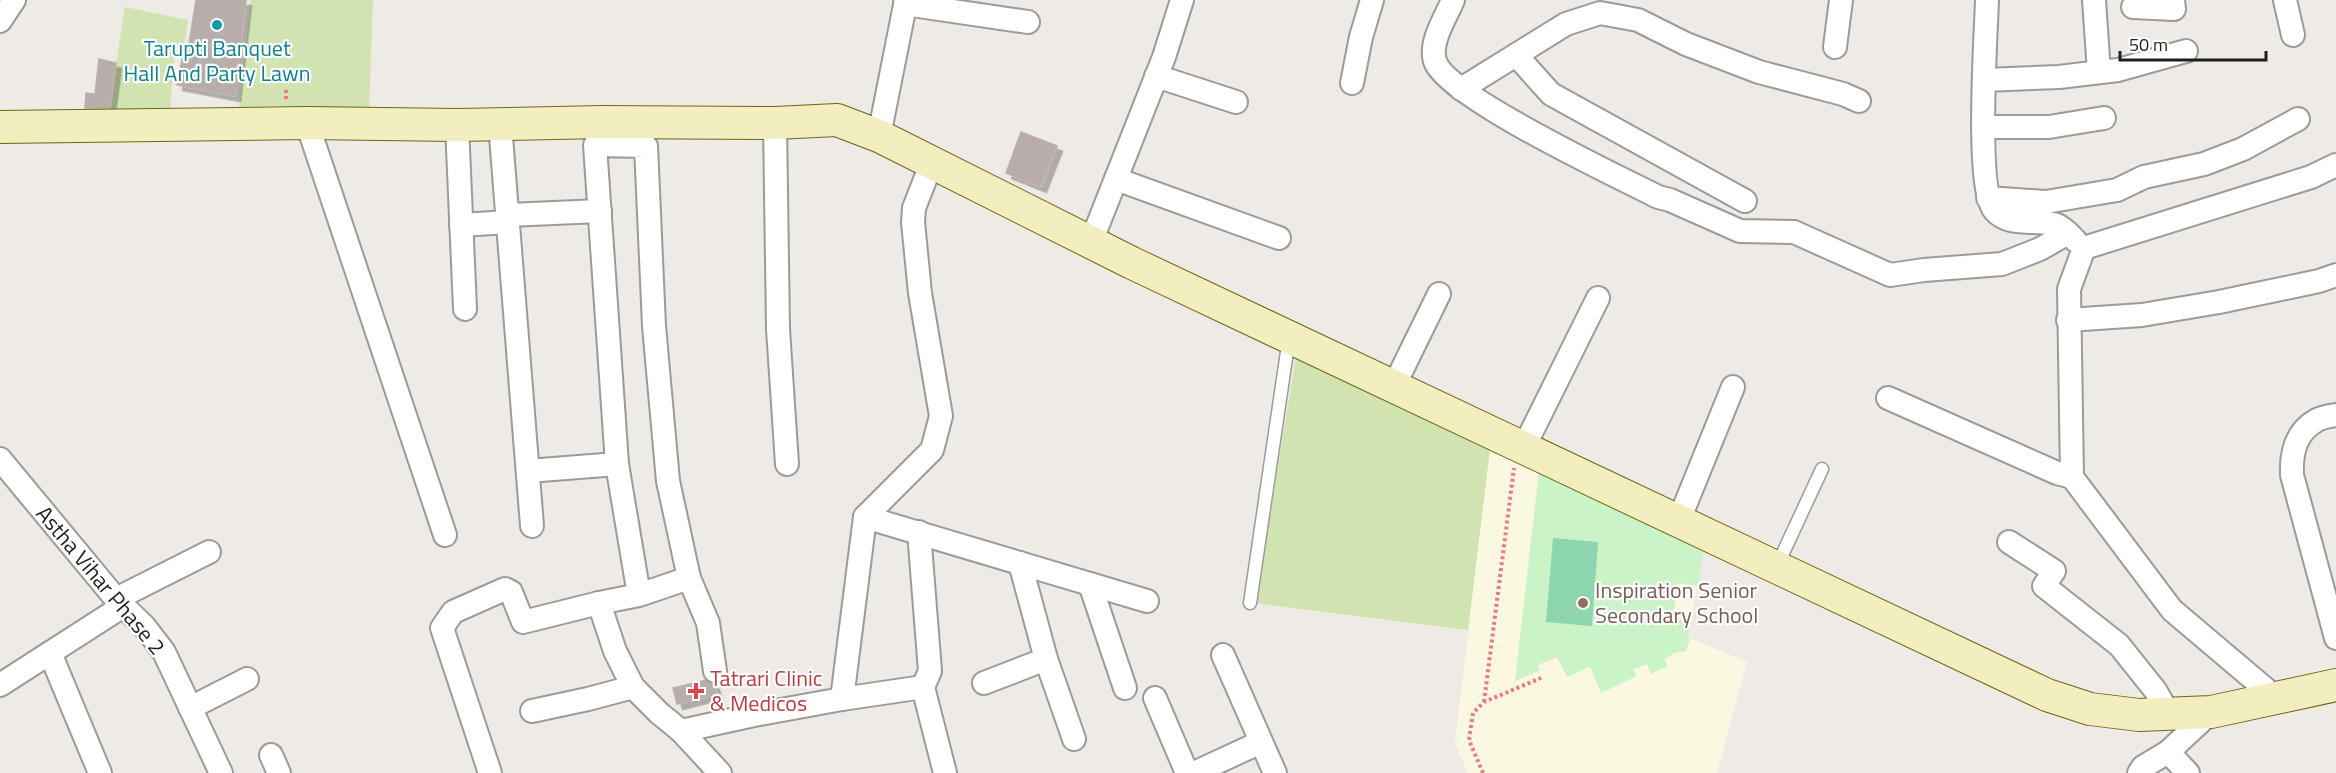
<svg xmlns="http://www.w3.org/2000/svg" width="2336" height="773" font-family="'Titillium Web',sans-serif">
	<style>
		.education { fill: #fbf8e1 }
		.grass { fill: #d0e3b1 }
		.park { fill: #caf3c7 }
		.pitch { fill: #8cd5ae }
		.building { fill: #b7aeab; stroke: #beafa9; stroke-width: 1.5; filter: url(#shadow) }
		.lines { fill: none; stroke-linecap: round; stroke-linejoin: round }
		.lane-casing { stroke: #9b9b9b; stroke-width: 15 }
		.street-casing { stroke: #9b9b9b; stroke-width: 26 }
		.secondary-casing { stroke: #6a6711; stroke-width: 34 }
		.path { stroke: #eb7a7f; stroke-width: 4; stroke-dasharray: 3 3; stroke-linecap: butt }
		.lane { stroke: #fff; stroke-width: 12 }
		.street { stroke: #fff; stroke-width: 22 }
		.secondary { stroke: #f2eebf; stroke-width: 32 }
		.culture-dot { fill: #0f9aa8; stroke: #fff; stroke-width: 2 }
		.education-dot { fill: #8d6e63; stroke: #fff; stroke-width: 2 }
		.health-dot { fill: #e0444e; stroke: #fff; stroke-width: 2 }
		.labels { text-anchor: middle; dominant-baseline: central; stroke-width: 4.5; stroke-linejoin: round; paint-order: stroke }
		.culture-label { font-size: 22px; fill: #0d838f; stroke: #fff }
		.street-label { font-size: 22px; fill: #1e1e1e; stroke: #fff }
		.education-label { font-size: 22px; fill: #785e54; stroke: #fff; text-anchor: start }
		.health-label { font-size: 22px; fill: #be3a42; stroke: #fff; text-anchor: start }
	</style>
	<defs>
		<filter id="shadow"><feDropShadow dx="5.5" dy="5.5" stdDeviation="0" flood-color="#0004"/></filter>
	</defs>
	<rect width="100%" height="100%" fill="#eeeae5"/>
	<polygon class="education" points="1490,449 1704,546 1688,637 1747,662 1717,773 1468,773 1455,743"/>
	<g class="grass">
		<polygon points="251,0 373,0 369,109 277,106 239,107"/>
		<polygon points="125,7 188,20 184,47 175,46 170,110 109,110"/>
		<polygon points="1296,358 1490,449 1468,630 1255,603"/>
	</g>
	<polygon class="park" points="1539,471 1704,546 1698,586 1678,583 1673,618 1691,621 1688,637 1690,638 1686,651 1674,653 1665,659 1667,666 1651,674 1647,664 1633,670 1637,676 1601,693 1590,667 1567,677 1557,657 1538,665 1540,670 1515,681"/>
	<polygon class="pitch" points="1553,538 1598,542 1592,626 1546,622"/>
	<g class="building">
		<polygon points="196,0 246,0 235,96 177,85 184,49 188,50"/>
		<polygon points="99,59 116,63 110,108 85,108 86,93 95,94"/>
		<polygon points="1021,132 1057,146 1041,187 1006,173"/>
		<polygon points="706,680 714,684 717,694 677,704 673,688"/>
	</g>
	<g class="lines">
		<g class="lane-casing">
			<g id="lane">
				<polyline points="1777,566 1822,469"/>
				<polyline points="1250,603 1289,338"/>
			</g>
		</g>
		<g class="street-casing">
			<g id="street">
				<path d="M1453,0c-7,17 -24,42 -18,61 11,35 184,116 223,136l12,3 70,31 54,1 96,43 34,-5 78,-6 38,-15 28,-16"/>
				<path d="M1987,0c-1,35 -12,190 8,211 15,17 43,7 62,14 7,3 13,10 18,15"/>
				<polyline points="2094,0 2099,72"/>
				<polyline points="2285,0 2293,35"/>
				<polyline points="905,4 1028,22"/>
				<polyline points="2133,7 2174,9 2173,0"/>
				<polyline points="0,21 14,0"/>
				<polyline points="1835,47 1841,0"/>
				<polyline points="1516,55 1551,94 1745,201"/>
				<polyline points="1156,76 1236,102"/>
				<polyline points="1984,80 2059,77 2118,70 2186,51"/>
				<polyline points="1352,83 1361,37 1372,0"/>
				<polyline points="1461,89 1566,24 1600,13 1638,20 1686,44 1759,72 1843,94 1859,101"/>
				<polyline points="307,123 445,535"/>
				<polyline points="775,123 778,329 787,464"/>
				<polyline points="500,124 532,526"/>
				<polyline points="457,125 465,309"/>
				<polyline points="1983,127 2049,127 2104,118"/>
				<polyline points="879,136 906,0"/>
				<polyline points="1116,179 1279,238"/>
				<polyline points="1988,198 2046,202 2117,190 2144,177 2204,164 2243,149 2298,119"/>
				<polyline points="507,215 600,211"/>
				<polyline points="461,225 508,222"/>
				<polyline points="1091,242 1164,57 1182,0"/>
				<polyline points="2068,320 2142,315 2219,302 2319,281 2336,275"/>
				<polyline points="1394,386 1439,294"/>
				<polyline points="1888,398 2057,473 2072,477"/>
				<path d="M2336,415c-6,1 -14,2 -19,5 -22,12 -26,33 -25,55l44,163"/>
				<polyline points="1524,447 1598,298"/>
				<polyline points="0,459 116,599 144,626 164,652 221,773"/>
				<polyline points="528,471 617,464"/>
				<polyline points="865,517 1147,601"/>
				<polyline points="1679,520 1733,387"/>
				<polyline points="919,532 930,671 923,687 945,773"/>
				<polyline points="2009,542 2054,571 2044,586 2119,645 2155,690 2169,714"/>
				<polyline points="1020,563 1046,659 1074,739"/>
				<polyline points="689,578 708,623 715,671"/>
				<polyline points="1090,584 1125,688"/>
				<polyline points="639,595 617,464 595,145 646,146 654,326 668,481 689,578 639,595 599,603 615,651 633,687 659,713 681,731 720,773"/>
				<polyline points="116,599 209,552"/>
				<polyline points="50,653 100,773"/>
				<polyline points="1223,655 1275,773"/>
				<polyline points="984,683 1046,659"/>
				<polyline points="0,685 123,606"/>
				<polyline points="1155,698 1187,773"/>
				<polyline points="2276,698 2172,610 2072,477 2069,289 2084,248 2311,177 2336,165"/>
				<polyline points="842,699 923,687"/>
				<polyline points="190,708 247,679"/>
				<polyline points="532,711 588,699 633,687"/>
				<polyline points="681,731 754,715 842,699 865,517 932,450 941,416 920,293 913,222 914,208 932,162"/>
				<polyline points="2168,752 2188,773"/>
				<polyline points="271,755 279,773"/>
				<polyline points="490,773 442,628 453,612 505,589 511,592 523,622 599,603"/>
				<polyline points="1194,773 1261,742"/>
				<polyline points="2139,773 2143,767 2168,752 2211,712"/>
			</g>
		</g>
		<g class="secondary-casing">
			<polyline id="secondary" points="0,127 307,123 457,125 601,122 775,123 837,120 879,136 1132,263 2047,695 2090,709 2139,715 2211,712 2336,685"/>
		</g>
		<g class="path">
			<polyline points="286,99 286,89"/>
			<polyline points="1484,702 1514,468"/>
			<polyline points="1483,773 1469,740 1473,713 1484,702 1541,678"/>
		</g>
		<use href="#lane" class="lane"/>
		<use href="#street" class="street"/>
		<use href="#secondary" class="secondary"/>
	</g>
	<circle class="culture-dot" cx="217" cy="25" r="6"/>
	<circle class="education-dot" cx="1583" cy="603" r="6"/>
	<path class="health-dot" d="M693 682h6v6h6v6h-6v6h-6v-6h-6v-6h6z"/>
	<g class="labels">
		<g class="culture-label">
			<text x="217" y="48">Tarupti Banquet<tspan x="217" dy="25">Hall And Party Lawn</tspan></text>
		</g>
		<g class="street-label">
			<text transform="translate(101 580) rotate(50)">Astha Vihar Phase 2</text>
		</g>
		<g class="education-label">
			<text x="1595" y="590">Inspiration Senior<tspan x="1595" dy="25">Secondary School</tspan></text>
		</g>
		<g class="health-label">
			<text x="710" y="678">Tatrari Clinic<tspan x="710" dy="25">&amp; Medicos</tspan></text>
		</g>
	</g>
	<path d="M2120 51v9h146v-9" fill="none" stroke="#1e1e1e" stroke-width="3"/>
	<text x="2129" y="51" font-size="18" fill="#1e1e1e" stroke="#ffffff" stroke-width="4.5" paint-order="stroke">50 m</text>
</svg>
